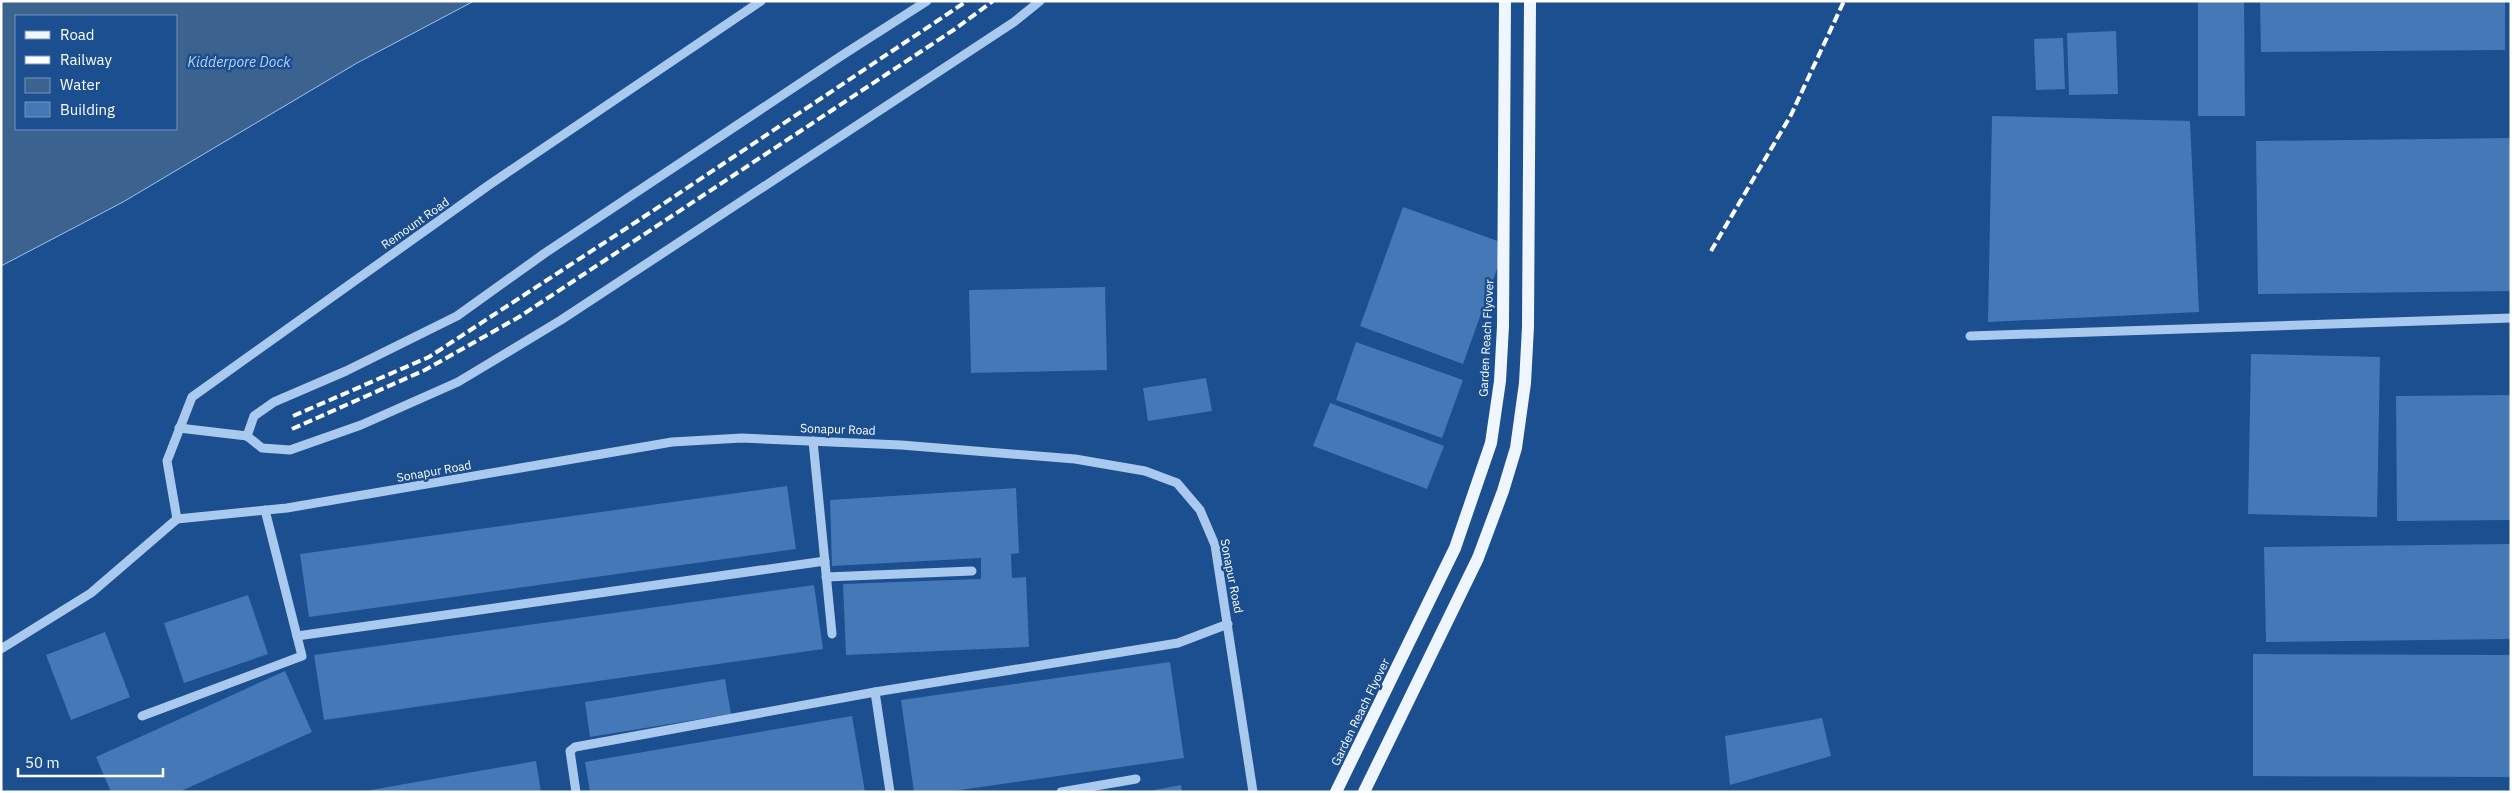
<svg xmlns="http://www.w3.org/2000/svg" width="2512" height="793" font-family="'IBM Plex Sans',sans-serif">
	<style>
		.water { fill: #3c6290; stroke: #9cc4f0; fill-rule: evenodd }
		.building { fill: #4478b7 }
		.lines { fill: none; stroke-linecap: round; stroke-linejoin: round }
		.minor { stroke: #a9c9ee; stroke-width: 9 }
		.major { stroke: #f0f6ff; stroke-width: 12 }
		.rail { stroke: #fff; stroke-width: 4; stroke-dasharray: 9 4; stroke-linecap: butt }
		.labels { text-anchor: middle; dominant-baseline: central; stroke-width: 5; stroke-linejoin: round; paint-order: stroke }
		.street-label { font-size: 12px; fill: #fff; stroke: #1b4f8f }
		.water-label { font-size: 14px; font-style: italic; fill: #b5d3f5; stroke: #1b4f8f }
	</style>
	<rect width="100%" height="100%" fill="#1b4f8f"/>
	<path class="water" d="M1,1h473l-117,62 -234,139 -122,64zM16,16h160v113h-160z"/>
	<g class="building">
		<polygon points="2198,1 2244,1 2245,116 2198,116"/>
		<polygon points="2260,1 2505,1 2505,50 2261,52"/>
		<polygon points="2116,31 2118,94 2069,95 2067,33"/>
		<polygon points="2063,38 2065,89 2036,90 2034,39"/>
		<polygon points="1992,116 2190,121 2199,312 1988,322"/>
		<polygon points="2511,138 2511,291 2258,294 2256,141"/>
		<polygon points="1403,207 1506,244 1463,364 1360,326"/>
		<polygon points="1105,287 1107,370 971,373 969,290"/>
		<polygon points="1356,342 1463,380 1442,438 1336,400"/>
		<polygon points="2251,354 2380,357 2377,517 2248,514"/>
		<polygon points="1206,378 1212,411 1148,421 1143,388"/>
		<polygon points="2511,395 2511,520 2397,521 2396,396"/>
		<polygon points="1330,403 1444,446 1427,489 1313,446"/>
		<polygon points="787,486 796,549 309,617 300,554"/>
		<polygon points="1016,488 1019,553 1011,554 1012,578 1026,577 1029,647 846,655 843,584 981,579 981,558 832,566 830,500"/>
		<polygon points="2511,544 2511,639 2266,642 2264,547"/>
		<polygon points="814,585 823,649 324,720 314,655"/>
		<polygon points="248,595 268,654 184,683 164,623"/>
		<polygon points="105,632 130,697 71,720 46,655"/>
		<polygon points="2253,654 2511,655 2511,777 2253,776"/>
		<polygon points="1170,662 1184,758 946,792 914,792 901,700"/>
		<polygon points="285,671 312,732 179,792 111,792 96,757"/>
		<polygon points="725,679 731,714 590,737 585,702"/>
		<polygon points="852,716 865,792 590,792 585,762"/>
		<polygon points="1822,718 1831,756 1730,785 1725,736"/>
		<polygon points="536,761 541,792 366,792 365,791"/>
		<polygon points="1181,785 1182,792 1149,792 1149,791"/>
	</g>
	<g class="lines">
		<g class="minor">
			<polyline points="1970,336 2511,318"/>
			<polyline points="179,428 247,436 254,416 274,402 346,371 457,316 545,253 841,56 927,1"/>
			<polyline points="247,436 262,448 290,450 361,425 458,382 561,320 1014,22 1040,1"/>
			<polyline points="813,441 832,634"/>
			<polyline points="177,519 287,508 672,442 742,438 901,445 1075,459 1145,471 1177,483 1200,510 1215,545 1253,792"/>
			<polyline points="177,519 167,461 192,397 489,185 761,1"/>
			<polyline points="826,577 972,571"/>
			<polyline points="297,636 825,561"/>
			<polyline points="1,649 91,593 177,519"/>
			<polyline points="142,716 302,656 265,510"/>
			<polyline points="576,792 570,751 575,747 875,692"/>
			<polyline points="890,792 875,692 1178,643 1228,624"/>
			<polyline points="1061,792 1136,779"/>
		</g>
		<g class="major">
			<polyline points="1336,792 1455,548 1491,443 1500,381 1503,326 1505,1"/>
			<polyline points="1364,792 1478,558 1503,491 1516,448 1525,383 1528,327 1530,1"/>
		</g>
		<g class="rail">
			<polyline points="1711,251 1791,115 1844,1"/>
			<polyline points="293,416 429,357 636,222 967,1"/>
			<polyline points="292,429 425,370 519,317 955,29 993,1"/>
		</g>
	</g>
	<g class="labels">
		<g class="street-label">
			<text transform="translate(415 223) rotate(-35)">Remount Road</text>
			<text transform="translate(1486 338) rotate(-87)">Garden Reach Flyover</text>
			<text transform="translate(838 429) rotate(2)">Sonapur Road</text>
			<text transform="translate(434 471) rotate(-10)">Sonapur Road</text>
			<text transform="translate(1232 576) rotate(79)">Sonapur Road</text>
			<text transform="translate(1360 712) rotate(-64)">Garden Reach Flyover</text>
		</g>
		<g class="water-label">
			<text x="239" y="62">Kidderpore Dock</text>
		</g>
	</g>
	<rect width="2512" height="793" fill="none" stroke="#ffffff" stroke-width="5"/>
	<rect x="15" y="15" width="162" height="115" fill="#1b4f8f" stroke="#7695bc"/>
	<rect x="25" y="31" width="25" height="8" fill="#f0f6ff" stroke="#7695bc"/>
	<text x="60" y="40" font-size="15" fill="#ffffff">Road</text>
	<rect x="25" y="56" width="25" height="8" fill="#ffffff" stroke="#7695bc"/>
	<text x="60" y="65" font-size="15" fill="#ffffff">Railway</text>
	<rect x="25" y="78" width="25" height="15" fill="#3c6290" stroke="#7695bc"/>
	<text x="60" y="90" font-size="15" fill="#ffffff">Water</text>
	<rect x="25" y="102" width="25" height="15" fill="#4478b7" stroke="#7695bc"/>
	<text x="60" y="115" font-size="15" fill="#ffffff">Building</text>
	<path d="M18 768v8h145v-8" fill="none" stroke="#ffffff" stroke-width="2.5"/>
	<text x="25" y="768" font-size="15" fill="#ffffff" stroke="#1b4f8f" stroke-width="4" paint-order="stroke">50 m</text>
</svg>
